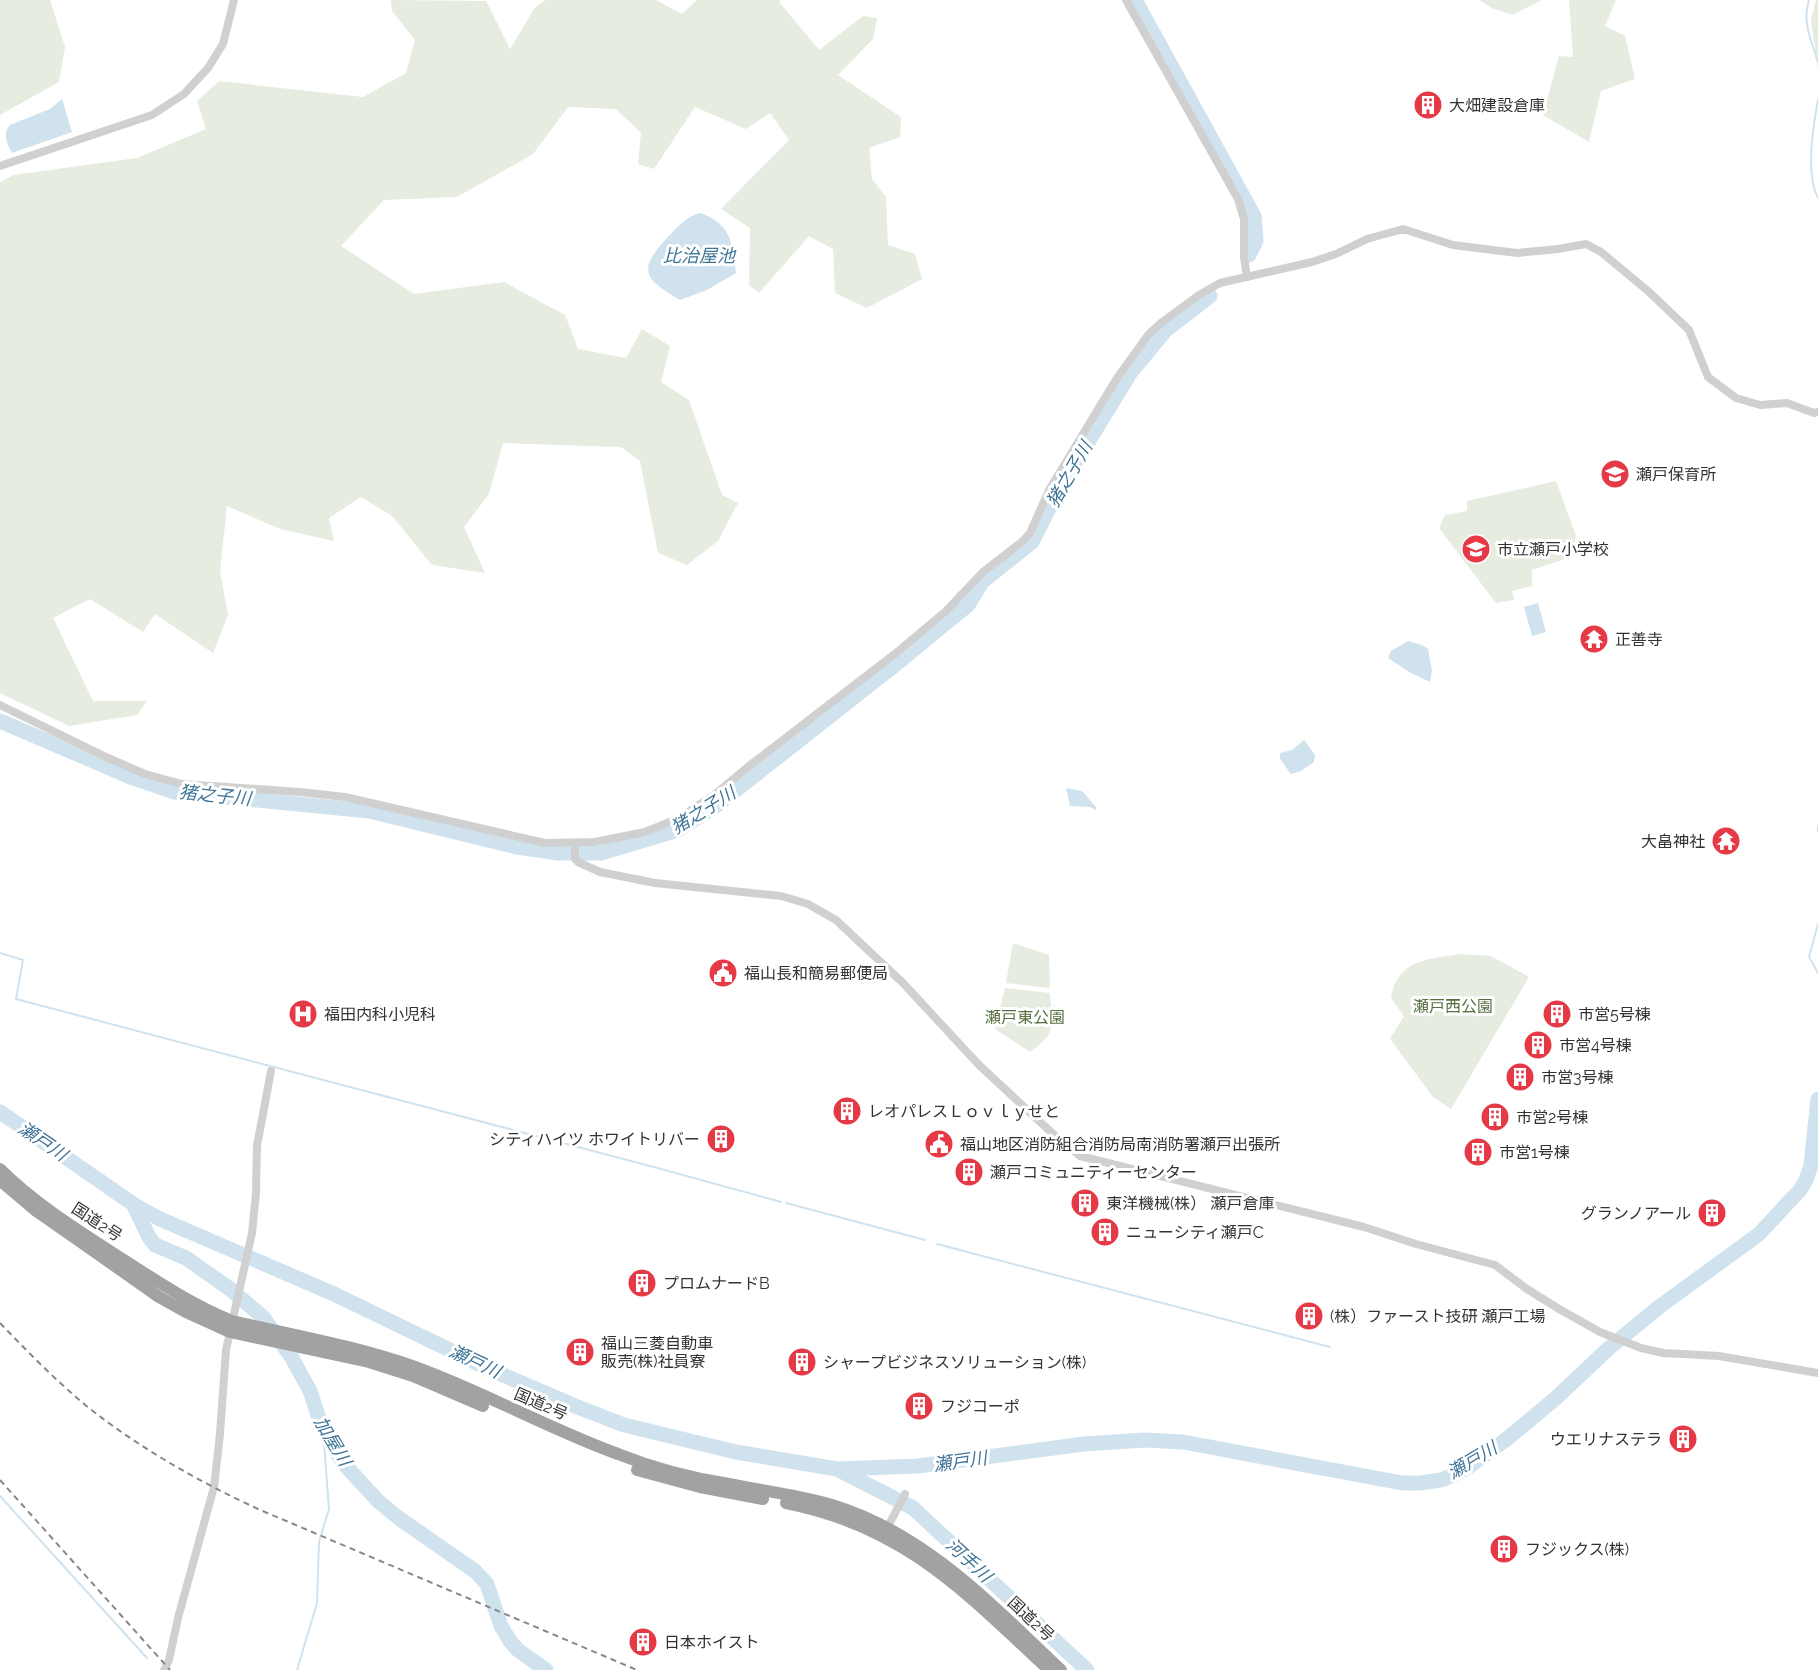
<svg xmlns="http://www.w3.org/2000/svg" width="1818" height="1670" font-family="Raleway,'Noto Sans JP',sans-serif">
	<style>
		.green { fill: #e6ecdf }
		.water { fill: #cfe2ee }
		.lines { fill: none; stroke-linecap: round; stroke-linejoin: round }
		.stream { stroke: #cfe2ee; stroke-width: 2 }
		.river { stroke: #cfe2ee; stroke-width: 15 }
		.tertiary { stroke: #d0d0d0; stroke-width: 8 }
		.trunk { stroke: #a2a2a2; stroke-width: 12 }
		.rail { stroke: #888; stroke-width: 2; stroke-dasharray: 6 4.5; stroke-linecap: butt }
		.labels { text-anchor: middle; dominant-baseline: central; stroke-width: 6; stroke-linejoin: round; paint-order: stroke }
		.poi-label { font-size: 16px; fill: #333; stroke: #fff; text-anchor: start }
		.park-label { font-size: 16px; fill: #56703f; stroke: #fff }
		.street-label { font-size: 16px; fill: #333; stroke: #fff }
		.water-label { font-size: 18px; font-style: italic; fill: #3f7597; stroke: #fff }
	</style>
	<rect width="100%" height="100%" fill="#fff"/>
	<g class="green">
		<polygon points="0,0 50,0 65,47 59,82 0,115"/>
		<polygon points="391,0 486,1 510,49 536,6 546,0 656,0 682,14 697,0 780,0 780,3 819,50 863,16 877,18 873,39 838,75 901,117 900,137 869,148 872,179 886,197 888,245 915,254 922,279 867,308 835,293 833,249 809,236 759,293 749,285 750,228 721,209 789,140 770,113 746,129 695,107 654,169 638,164 641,133 616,109 568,107 533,154 457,197 384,200 341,246 414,294 504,282 565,315 578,349 626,358 642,329 670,346 661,382 689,400 722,495 738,503 718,541 687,565 658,553 640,461 621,447 503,443 489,494 464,527 485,573 432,565 392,516 361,497 329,518 334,541 280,529 227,506 220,571 228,615 213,653 155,614 143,632 90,599 53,618 93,701 147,701 137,715 69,726 0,693 0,182 14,175 137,158 206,129 197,101 219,81 363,97 406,73 415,40 392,11"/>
		<polygon points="1479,0 1542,0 1512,15 1492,8"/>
		<polygon points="1569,0 1616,0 1605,26 1625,36 1635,79 1601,91 1589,142 1543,115 1559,56 1573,57"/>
		<polygon points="1816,0 1818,0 1818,70 1811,20"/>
		<polygon points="1556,481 1576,536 1570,557 1532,570 1532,586 1512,591 1514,600 1496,603 1439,528 1445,515 1467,511 1467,501"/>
		<polygon points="1013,943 1049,955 1050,988 1006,983"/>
		<path d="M1461,954l30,2 38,21 -78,132 -18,-12 -43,-58 14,-23 -13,-18c6,-39 38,-39 70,-44z"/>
		<path d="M1005,988l45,5c2,32 8,39 -20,59l-35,-23z"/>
	</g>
	<g class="water">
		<path d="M62,99l10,33 -60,21c-5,-10 -10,-19 -2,-28l40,-16z"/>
		<path d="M700,213c31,10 33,31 36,60l-29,17 -27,10c-36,-21 -43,-30 -13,-62 9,-10 20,-22 33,-25z"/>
		<polygon points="1538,603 1546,632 1532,636 1524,607"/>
		<polygon points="1408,641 1422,645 1428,649 1432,671 1430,682 1411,673 1388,658 1391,651"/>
		<polygon points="1304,740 1315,755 1314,762 1301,771 1291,774 1280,759 1280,753 1292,750"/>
		<polygon points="1066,788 1082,791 1097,808 1095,810 1090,807 1070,806"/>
	</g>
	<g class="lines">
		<g class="stream">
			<path d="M1809,0c-7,21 2,41 9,62"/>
			<path d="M1818,100c-5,26 -13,74 0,98"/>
			<polyline points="1818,826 1818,832"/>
			<polyline points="1818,924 1809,957 1818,973"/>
			<polyline points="0,953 23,960 16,999 650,1166 781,1202"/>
			<polyline points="786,1203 925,1240"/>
			<polyline points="937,1244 1330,1347"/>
			<polyline points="0,1496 147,1658"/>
			<polyline points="297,1670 317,1603 319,1542 329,1509 323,1430"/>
		</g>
		<g class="river">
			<polyline points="1135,0 1254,216 1256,241 1249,255"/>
			<polyline points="0,721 133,778 174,792 369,811 517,847 558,853 601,853 678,830 717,805 896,664 968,605 982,582 1032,542 1059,489 1131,372 1166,330 1210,296"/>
			<polyline points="0,1112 133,1204 160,1219 334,1294 487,1368 575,1406 624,1425 736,1452 837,1469 918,1466 1084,1444 1144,1440 1183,1442 1370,1477 1402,1483 1420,1483 1441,1480 1453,1475 1467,1468 1508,1438 1556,1398 1609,1348 1659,1307 1759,1234 1800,1190 1806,1180 1811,1165 1818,1099"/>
			<polyline points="133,1204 149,1237 155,1245 186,1258 230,1289 263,1317 292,1358 310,1391 323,1430 344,1464 378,1501 400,1519 475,1571 487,1584 501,1626 510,1641 518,1650 546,1670"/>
			<polyline points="839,1470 913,1508 1087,1670"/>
		</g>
		<g class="tertiary">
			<polyline points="1126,0 1238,199 1244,219 1244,257 1247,277"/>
			<polyline points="0,166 152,115 184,94 208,68 223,44 234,0"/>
			<polyline points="0,705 106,757 145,774 182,784 300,792 345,797 545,843 595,842 645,832 677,819 714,795 749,766 896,653 946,611 983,572 1023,541 1030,533 1049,490 1117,378 1148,335 1161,323 1199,295 1220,283 1312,262 1336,254 1367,239 1403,229 1453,245 1517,253 1558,249 1586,244 1601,252 1648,291 1689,330 1708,377 1736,398 1760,405 1787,403 1814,413 1818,412"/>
			<polyline points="575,843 575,859 578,862 600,872 655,883 781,896 808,904 836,920 903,983 979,1065 1051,1132 1080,1156 1364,1227 1416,1244 1495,1265 1527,1289 1559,1309 1600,1332 1641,1348 1663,1353 1719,1356 1818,1373"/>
			<polyline points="885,1532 905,1494"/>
			<polyline points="164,1670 169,1660 178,1618 214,1487 220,1434 226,1350 252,1233 256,1193 257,1146 271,1071"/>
		</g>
		<g class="trunk">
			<path d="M0,1169c35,35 78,61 119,88 38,24 71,47 113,64 61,14 124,25 183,46 69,25 134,62 203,87 35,14 73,24 111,30 34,7 69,11 103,21 93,28 161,101 229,165"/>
			<polyline points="2,1182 35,1210 78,1240 159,1297 186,1312 230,1332 369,1362 413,1376 483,1406"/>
			<polyline points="637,1470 700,1487 763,1499"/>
			<path d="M786,1503c118,23 179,89 263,167"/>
		</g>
		<g class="rail">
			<path d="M0,1323c28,29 57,59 89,85 52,41 109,73 169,101l379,161"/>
			<polyline points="0,1480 170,1670"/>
		</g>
	</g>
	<defs>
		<g id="building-disc" transform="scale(1.5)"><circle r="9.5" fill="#e63946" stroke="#fff"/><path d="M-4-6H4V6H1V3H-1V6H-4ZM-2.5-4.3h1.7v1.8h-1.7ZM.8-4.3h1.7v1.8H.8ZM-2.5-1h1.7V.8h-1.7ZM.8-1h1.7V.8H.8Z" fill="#fff"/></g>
		<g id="school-disc" transform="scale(1.5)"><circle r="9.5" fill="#e63946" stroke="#fff"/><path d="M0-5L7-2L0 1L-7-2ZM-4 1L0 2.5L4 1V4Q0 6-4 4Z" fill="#fff"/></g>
		<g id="temple-disc" transform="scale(1.5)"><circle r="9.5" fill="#e63946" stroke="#fff"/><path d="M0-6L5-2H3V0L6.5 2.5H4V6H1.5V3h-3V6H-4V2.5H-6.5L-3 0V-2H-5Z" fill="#fff"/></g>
		<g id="civic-disc" transform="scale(1.5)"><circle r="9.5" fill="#e63946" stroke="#fff"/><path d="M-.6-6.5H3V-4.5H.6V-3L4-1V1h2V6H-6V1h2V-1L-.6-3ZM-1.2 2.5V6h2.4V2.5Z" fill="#fff"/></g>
		<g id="hospital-disc" transform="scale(1.5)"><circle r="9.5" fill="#e63946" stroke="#fff"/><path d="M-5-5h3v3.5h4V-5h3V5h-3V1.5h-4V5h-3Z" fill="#fff"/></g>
	</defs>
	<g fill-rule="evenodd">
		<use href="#building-disc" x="1428" y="105"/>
		<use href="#school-disc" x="1615" y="474"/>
		<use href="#school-disc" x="1476" y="549"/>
		<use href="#temple-disc" x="1594" y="639"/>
		<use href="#temple-disc" x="1726" y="841"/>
		<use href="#civic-disc" x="723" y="973"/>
		<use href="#hospital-disc" x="303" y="1014"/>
		<use href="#building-disc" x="1557" y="1014"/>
		<use href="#building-disc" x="1538" y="1045"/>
		<use href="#building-disc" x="1520" y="1077"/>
		<use href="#building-disc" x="847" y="1111"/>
		<use href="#building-disc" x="1495" y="1117"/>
		<use href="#building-disc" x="721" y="1139"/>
		<use href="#civic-disc" x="939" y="1144"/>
		<use href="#building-disc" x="1478" y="1152"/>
		<use href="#building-disc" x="969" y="1172"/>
		<use href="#building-disc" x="1085" y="1203"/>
		<use href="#building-disc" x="1712" y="1213"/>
		<use href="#building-disc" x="1105" y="1232"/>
		<use href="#building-disc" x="642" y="1283"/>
		<use href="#building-disc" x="1309" y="1316"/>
		<use href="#building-disc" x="580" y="1352"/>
		<use href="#building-disc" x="802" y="1362"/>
		<use href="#building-disc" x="919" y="1406"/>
		<use href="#building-disc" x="1683" y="1439"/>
		<use href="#building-disc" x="1504" y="1549"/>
		<use href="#building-disc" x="643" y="1642"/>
	</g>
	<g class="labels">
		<g class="poi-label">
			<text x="1449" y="105">大畑建設倉庫</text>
			<text x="1636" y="474">瀬戸保育所</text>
			<text x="1497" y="549">市立瀬戸小学校</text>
			<text x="1615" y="639">正善寺</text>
			<text x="1705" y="841" text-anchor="end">大畠神社</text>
			<text x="744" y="973">福山長和簡易郵便局</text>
			<text x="324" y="1014">福田内科小児科</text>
			<text x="1578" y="1014">市営5号棟</text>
			<text x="1559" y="1045">市営4号棟</text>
			<text x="1541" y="1077">市営3号棟</text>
			<text x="868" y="1111">レオパレスＬｏｖｌｙせと</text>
			<text x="1516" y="1117">市営2号棟</text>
			<text x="700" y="1139" text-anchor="end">シティハイツ ホワイトリバー</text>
			<text x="960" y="1144">福山地区消防組合消防局南消防署瀬戸出張所</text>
			<text x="1499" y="1152">市営1号棟</text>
			<text x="990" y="1172">瀬戸コミュニティーセンター</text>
			<text x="1106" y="1203">東洋機械(株） 瀬戸倉庫</text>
			<text x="1691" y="1213" text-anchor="end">グランノアール</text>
			<text x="1126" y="1232">ニューシティ瀬戸C</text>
			<text x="663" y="1283">プロムナードB</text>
			<text x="1330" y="1316">(株）ファースト技研 瀬戸工場</text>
			<text x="601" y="1343">福山三菱自動車<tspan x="601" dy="18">販売(株)社員寮</tspan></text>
			<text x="823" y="1362">シャープビジネスソリューション(株)</text>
			<text x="940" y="1406">フジコーポ</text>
			<text x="1662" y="1439" text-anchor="end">ウエリナステラ</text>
			<text x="1525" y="1549">フジックス(株)</text>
			<text x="664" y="1642">日本ホイスト</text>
		</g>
		<g class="park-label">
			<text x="1453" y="1006">瀬戸西公園</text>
			<text x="1025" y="1017">瀬戸東公園</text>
		</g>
		<g class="street-label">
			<text transform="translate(97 1222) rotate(33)">国道2号</text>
			<text transform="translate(541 1404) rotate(23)">国道2号</text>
			<text transform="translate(1031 1619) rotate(43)">国道2号</text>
		</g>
		<g class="water-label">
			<text x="699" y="255">比治屋池</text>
			<text transform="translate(1069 474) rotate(-60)">猪之子川</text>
			<text transform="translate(215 795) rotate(6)">猪之子川</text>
			<text transform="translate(703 810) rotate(-32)">猪之子川</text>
			<text transform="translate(43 1141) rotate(34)">瀬戸川</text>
			<text transform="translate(475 1361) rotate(25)">瀬戸川</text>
			<text transform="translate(333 1441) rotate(59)">加屋川</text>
			<text transform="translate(1472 1460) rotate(-31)">瀬戸川</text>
			<text transform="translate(960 1461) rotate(-8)">瀬戸川</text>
			<text transform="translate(969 1560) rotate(43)">河手川</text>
		</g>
	</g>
</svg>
